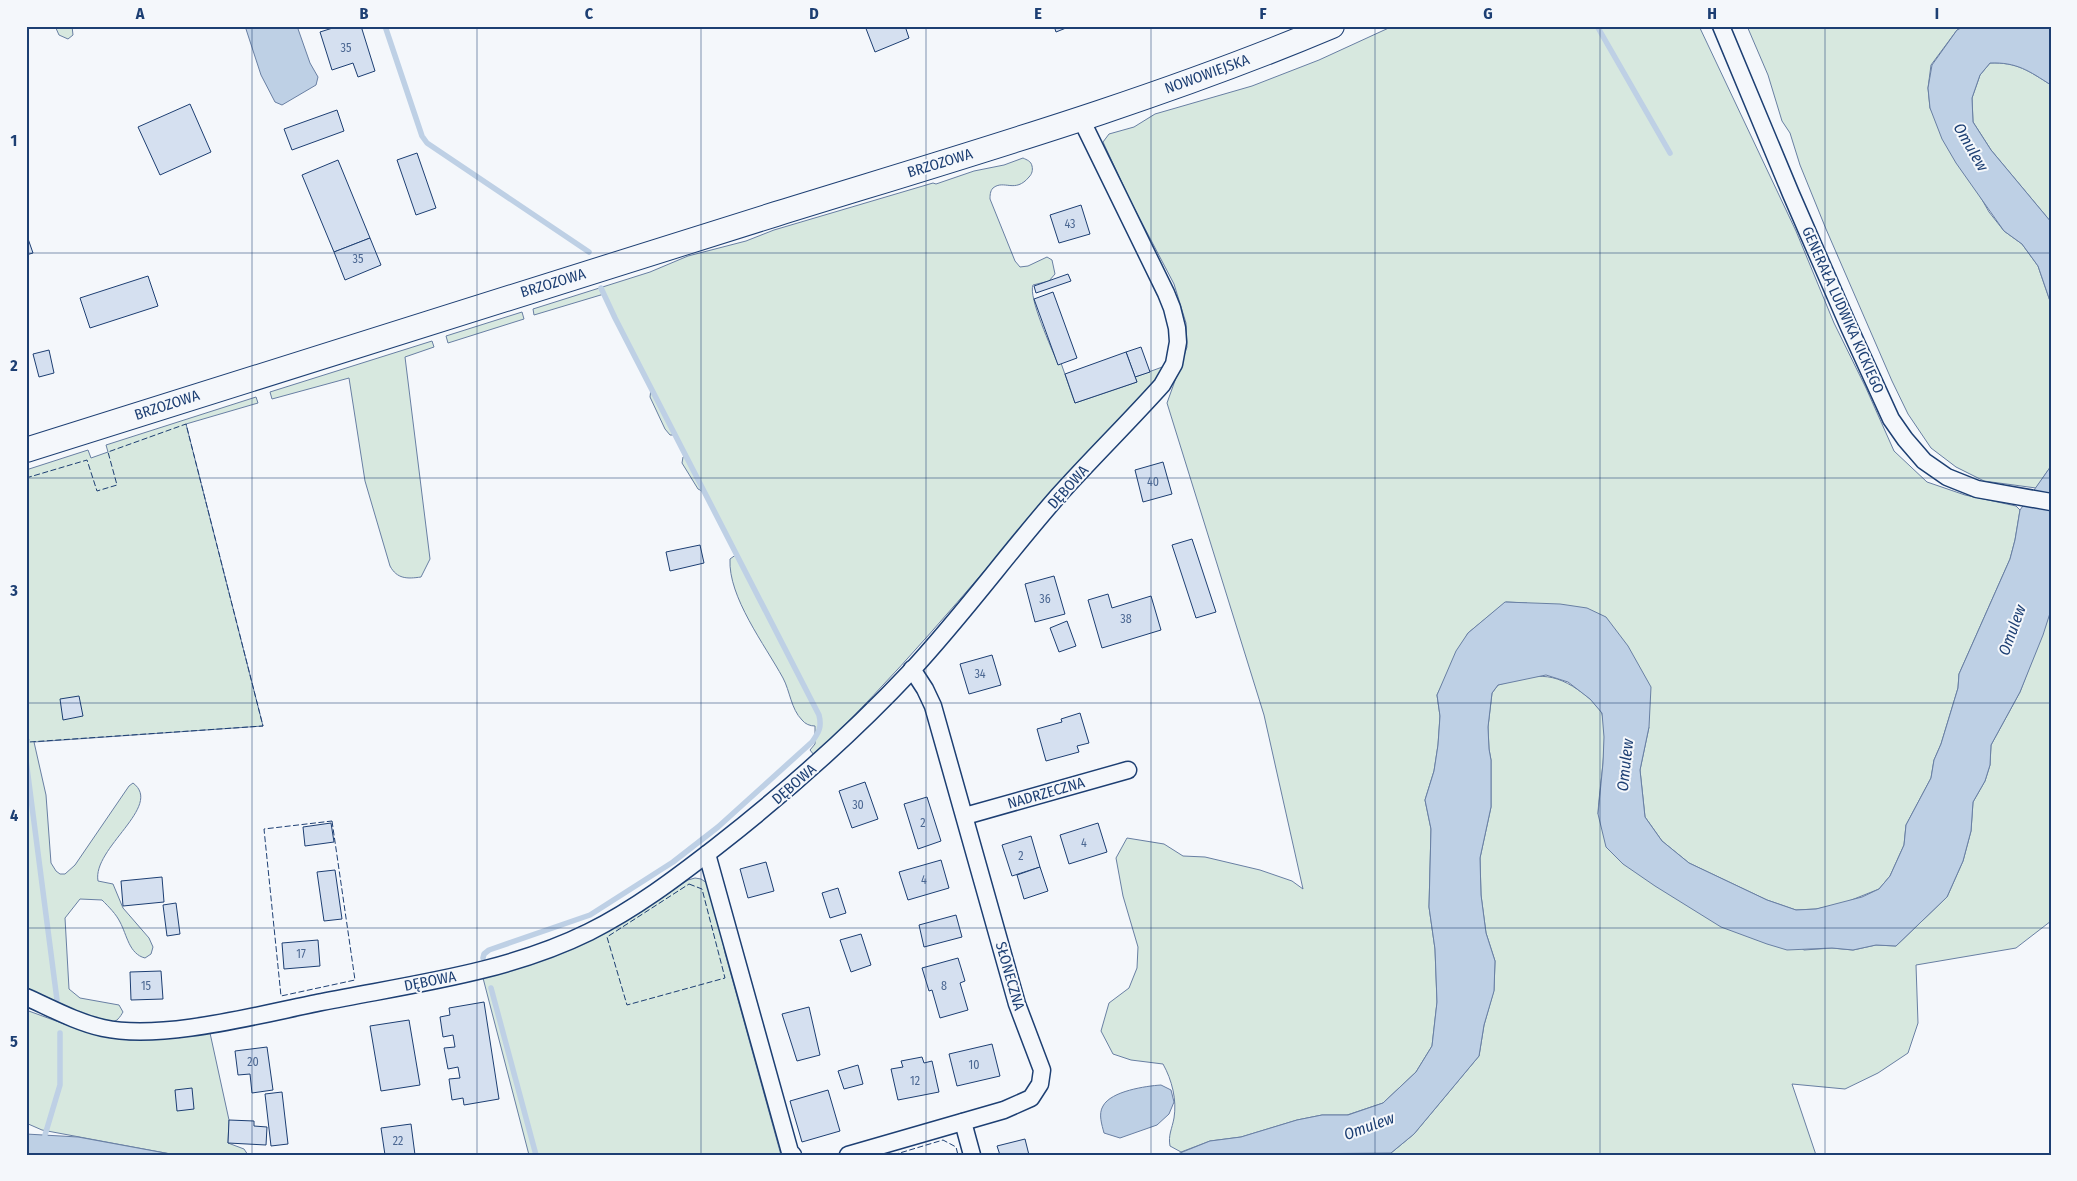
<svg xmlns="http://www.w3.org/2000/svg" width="2077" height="1181" font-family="'Fira Sans Condensed',sans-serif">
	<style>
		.green { fill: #d7e8df; stroke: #687fa3 }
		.water { fill: #bed0e5; stroke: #687fa3 }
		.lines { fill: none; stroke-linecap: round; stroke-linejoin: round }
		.stream { stroke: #bed0e5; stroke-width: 5.5 }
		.building { fill: #d5e0f0; stroke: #1d3f73 }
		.street-casing { stroke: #1d3f73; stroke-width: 19 }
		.secondary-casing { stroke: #1d3f73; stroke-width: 26 }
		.street { stroke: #f4f7fb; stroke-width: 16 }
		.secondary { stroke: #f4f7fb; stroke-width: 24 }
		.fence { stroke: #1d3f73; stroke-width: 1; stroke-dasharray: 6 2.5; stroke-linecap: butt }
		.grid { fill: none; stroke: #1d3f73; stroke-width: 1; stroke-opacity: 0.55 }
		.labels { text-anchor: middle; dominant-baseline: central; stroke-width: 4; stroke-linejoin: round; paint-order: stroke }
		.number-label { font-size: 12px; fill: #4b6792 }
		.street-label { font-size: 15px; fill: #1d3f73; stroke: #f4f7fb }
		.water-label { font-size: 16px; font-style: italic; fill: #1d3f73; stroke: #f4f7fb }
		.neatline { fill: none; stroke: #1d3f73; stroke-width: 2 }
		.grid-label { font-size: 16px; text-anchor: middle; font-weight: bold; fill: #1d3f73 }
	</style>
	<rect width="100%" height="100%" fill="#f4f7fb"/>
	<g class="green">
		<polygon points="55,26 72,26 73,35 68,39 59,35"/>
		<path d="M1393,26h306l97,205 38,92 32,65 28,63 33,31 38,13 51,11 4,4 -5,30 -5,19 -51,115 -1,14 -17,56 -7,16 -3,18 -25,47 -2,20 -14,31 -11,13 -40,16 -23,4 -20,1 -29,-10 -78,-37 -27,-22 -17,-24 -5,-47 9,-43 -122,-124 -21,-1 -38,31 -31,62 3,21 -2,29 -4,26 -9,29 6,29 -2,78 6,42 2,53 -5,44 -16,26 -33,31 -36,12h-25l-25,5 -56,17 -31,4 -29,11 -11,-6c-2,-11 2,-17 4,-28 3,-18 -2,-38 -11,-54l-32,-4 -18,-6 -12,-23 8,-28 20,-15 8,-20 1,-21 -15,-51 -7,-38 11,-20 37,6 19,12 22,1 55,13 32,11 11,8 -39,-174 -97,-312 20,-56 -1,-24 -12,-39 -44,-84 -27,-58 6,-8 25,-7 21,-13 97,-28 67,-26z"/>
		<polygon points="1747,26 1964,26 1957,30 1931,65 1928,88 1930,108 1989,212 2004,231 2022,244 2038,266 2051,304 2051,466 2036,488 1984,481 1956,467 1931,448 1908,414 1892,381 1826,229 1800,165 1790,133 1782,121 1768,75"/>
		<path d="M1990,63c27,-1 39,8 61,22v137l-60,-72 -18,-28 -1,-24 8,-23z"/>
		<path d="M1023,158c4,2 8,3 9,8 1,4 0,8 -3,11 -14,17 -25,2 -36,11 -3,3 -3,8 -3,11l25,62 5,6 8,-1 19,-9 5,3 3,14 -6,7 -16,4c-5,12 19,64 25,79l3,-1 14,40 62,-21 -2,-5 30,-11 -5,10c-39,44 -82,86 -121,131 -73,85 -144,171 -225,248l-4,-5 5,-6v-18c-5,0 -10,-2 -13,-6 -11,-11 -12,-29 -19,-42 -18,-33 -55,-81 -53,-119l7,-5 -31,-61 -8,-4 -16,-26 1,-6 3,-2 -11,-20h-5l-5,-6 -15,-32 1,-8 -47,-95 -70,21 -1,-6 117,-37 38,-16 58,-15 28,-11 159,-47 3,1 38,-13 30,-6z"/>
		<polygon points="522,312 524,319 448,343 446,336"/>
		<path d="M432,341l2,6 -29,10 25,202 -9,18c-14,2 -24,2 -31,-11l-25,-85 -16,-103 -77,21 -2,-7z"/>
		<path d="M256,397l2,6 -72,21 77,302 -229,16 12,53 5,68 5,8 4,3h5l10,-9 54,-79 4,-3c31,23 -41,65 -35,98l15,3 10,24 26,30 4,9 -2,7 -6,4c-16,-4 -18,-23 -25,-36 -4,-8 -11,-15 -18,-22l-22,-1 -15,19 4,71 11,9 39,7 4,7c-3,5 -6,10 -12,10 -19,1 -67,-25 -85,-35v-517l62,-20 3,8 17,-6 -2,-7z"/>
		<path d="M2051,610v311l-35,27 -100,17 2,58 -10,30 -30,20 -33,16 -53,-5 24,71h-457l7,-2h25l23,-19 65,-78 5,-31 10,-35 1,-29 -9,-28 -5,-38 -1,-37 11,-51v-47l-2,-11 -1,-22 4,-34 6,-8c37,-11 54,-15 86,9 6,5 15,12 18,20 7,24 -3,73 -4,100l206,136 28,-2 21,2 23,-5 20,1 51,-49 16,-36 8,-30 2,-29 12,-21 5,-16 1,-20 29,-53z"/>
		<polygon points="695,878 701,879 707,883 715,905 725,953 781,1155 529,1155 483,978 643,909 688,880"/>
		<polygon points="26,1010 78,1029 109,1037 130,1040 210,1033 229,1120 228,1143 244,1149 248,1155 176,1155 42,1130 26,1123"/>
	</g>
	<g class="water">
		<polygon points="245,26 297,26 310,63 318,77 316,85 282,105 275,102 261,75"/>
		<path d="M1965,26h86v59c-22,-14 -34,-23 -61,-22l-10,12 -8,23 1,24 18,28 60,72v82l-13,-38 -16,-22 -18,-13 -48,-68 -14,-24 -12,-31 -2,-20 4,-23 25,-35z"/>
		<polygon points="2051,466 2051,610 2043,635 2020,692 1991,745 1990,765 1985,781 1973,802 1971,831 1963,861 1947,897 1896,946 1876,945 1853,950 1832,948 1787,950 1767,944 1721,927 1655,886 1623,864 1606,847 1598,814 1603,763 1604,737 1602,713 1590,699 1568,682 1546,675 1498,685 1492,693 1488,727 1489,749 1491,760 1491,807 1480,858 1481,895 1486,933 1495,961 1494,991 1484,1025 1479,1056 1414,1134 1391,1153 1175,1155 1210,1141 1241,1137 1297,1120 1322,1115 1348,1115 1383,1103 1416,1072 1432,1046 1437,1002 1435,949 1429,907 1431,829 1425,800 1434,771 1438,745 1440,716 1437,695 1456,651 1468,633 1505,602 1560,604 1587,608 1606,617 1628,646 1651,687 1649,727 1640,770 1645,817 1662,841 1689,863 1767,900 1796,910 1816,909 1862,897 1879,889 1890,876 1904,845 1906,825 1931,778 1934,760 1941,744 1958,688 1959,674 2010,559 2015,540 2020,510"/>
		<path d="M1161,1085l10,5 3,12 -5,12 -12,11 -37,13 -16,-5c-2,-8 -6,-19 -1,-27 8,-15 43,-20 58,-21z"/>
		<polygon points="26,1134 78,1137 176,1155 26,1155"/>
	</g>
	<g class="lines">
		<g class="stream">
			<polyline points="385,26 422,136 427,143 589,252"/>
			<polyline points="1597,26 1670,153"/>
			<polyline points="26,760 57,1000"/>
			<path d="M483,958l1,-4 5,-4 101,-35 83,-53 45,-35 94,-85c7,-10 10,-15 7,-27l-204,-397 -14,-30"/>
			<polyline points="491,988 536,1155"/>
			<polyline points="45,1135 60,1085 60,1033"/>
		</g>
	</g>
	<g class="building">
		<polygon points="339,26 361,26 375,71 358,77 353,63 332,70 320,32"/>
		<polygon points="865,26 905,26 909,38 875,52"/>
		<polygon points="1054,26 1071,26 1056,32"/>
		<polygon points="190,104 211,152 160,175 138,127"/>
		<polygon points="337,110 344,131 292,150 284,129"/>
		<polygon points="417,153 436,208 416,215 397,160"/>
		<polygon points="338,160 370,238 334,252 302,175"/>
		<polygon points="1081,205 1090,234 1059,243 1050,215"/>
		<polygon points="26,233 33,253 26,255"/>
		<polygon points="370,238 381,265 345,280 334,252"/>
		<polygon points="1068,274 1071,281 1036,293 1034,286"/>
		<polygon points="148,276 158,306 90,328 80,298"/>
		<polygon points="1053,292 1077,358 1058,365 1034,299"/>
		<polygon points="1141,347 1150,372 1135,377 1126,352"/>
		<polygon points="49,350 54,373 39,377 33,354"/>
		<polygon points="1126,352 1137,382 1075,403 1065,374"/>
		<polygon points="1163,462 1172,494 1143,502 1135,470"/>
		<polygon points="1192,539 1216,612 1196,618 1172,545"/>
		<polygon points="700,545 704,563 670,571 666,552"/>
		<polygon points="1054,576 1065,614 1035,622 1025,584"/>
		<polygon points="1108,594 1112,608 1151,596 1161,630 1102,648 1088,600"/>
		<polygon points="1067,621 1076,646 1059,652 1050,628"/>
		<polygon points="992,655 1001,685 969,694 960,664"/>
		<polygon points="79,696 83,716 63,720 60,699"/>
		<polygon points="1080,713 1089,743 1077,746 1079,752 1046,761 1037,729 1062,722 1061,719"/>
		<polygon points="865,782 878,819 852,828 839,791"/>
		<polygon points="927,797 941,841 918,849 904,804"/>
		<polygon points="331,823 334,842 305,846 303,827"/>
		<polygon points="1098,823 1107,852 1069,864 1060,835"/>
		<polygon points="1031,836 1040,867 1012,876 1002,845"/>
		<polygon points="941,860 949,888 908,900 899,872"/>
		<polygon points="766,862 774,891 748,898 740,869"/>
		<polygon points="1040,867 1048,891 1024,899 1017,875"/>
		<polygon points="335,870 342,919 324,921 317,872"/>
		<polygon points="162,877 164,902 123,906 121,881"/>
		<polygon points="838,888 846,913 830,918 822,893"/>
		<polygon points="176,903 180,934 167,936 163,905"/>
		<polygon points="956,915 962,937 924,947 919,925"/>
		<polygon points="861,934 871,965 851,972 840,940"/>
		<polygon points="318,940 320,966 284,969 282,943"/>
		<polygon points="958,958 965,981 960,983 968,1010 940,1018 932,990 929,991 922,968"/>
		<polygon points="161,971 163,999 131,1000 130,972"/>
		<polygon points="484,1002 499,1099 464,1105 463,1098 452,1100 449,1079 460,1078 458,1067 448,1069 444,1048 455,1047 453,1035 443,1037 440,1017 450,1015 449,1008"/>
		<polygon points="809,1007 820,1055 797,1061 782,1014"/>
		<polygon points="409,1020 420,1085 381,1091 370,1026"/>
		<polygon points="992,1044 1000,1076 957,1086 949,1054"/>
		<polygon points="267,1047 273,1090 252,1093 250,1074 238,1075 235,1051"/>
		<polygon points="922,1057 924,1063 932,1061 939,1092 898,1100 891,1069 903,1067 901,1061"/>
		<polygon points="858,1065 863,1084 844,1089 838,1071"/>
		<polygon points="192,1088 194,1109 177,1111 175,1090"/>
		<polygon points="828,1090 840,1131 802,1142 790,1101"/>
		<polygon points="282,1092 288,1144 271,1146 265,1094"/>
		<polygon points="229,1120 254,1121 254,1126 267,1127 266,1145 228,1143"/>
		<polygon points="411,1124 415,1155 385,1155 381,1128"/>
		<polygon points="1025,1139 1029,1155 1000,1155 997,1146"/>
	</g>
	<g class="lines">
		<g class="street-casing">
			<g id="street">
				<polyline points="1721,26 1791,194 1849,327 1891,419 1905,439 1924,461 1947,477 1977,489 2051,502"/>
				<polyline points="965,816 1128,770"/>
				<polyline points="707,854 790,1152 793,1155"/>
				<path d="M26,997c25,11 50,25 77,31 60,13 158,-14 219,-26 90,-18 184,-29 267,-70 46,-23 87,-54 127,-85 69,-54 135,-112 195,-176 52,-56 97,-118 147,-175 34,-38 70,-73 104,-111l12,-21 4,-22 -1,-14 -5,-20 -6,-15 -85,-174"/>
				<polyline points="963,1122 972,1155"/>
				<polyline points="848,1155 1004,1110 1031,1098 1040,1084 1042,1070 1017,1004 933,706 925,689 912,669"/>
			</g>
		</g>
		<g class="secondary-casing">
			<path id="secondary" d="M26,450c250,-79 500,-158 750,-236 187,-58 376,-112 556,-188"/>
		</g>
		<use href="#street" class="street"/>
		<use href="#secondary" class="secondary"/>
		<g class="fence">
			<polyline points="26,478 87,460 97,491 117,485 108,452 186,424 263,726 29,742 26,721"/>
			<polygon points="332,821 355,980 281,996 264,829"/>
			<polygon points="689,884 702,889 725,978 627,1005 607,937"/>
			<polyline points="893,1155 943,1140 956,1147 958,1155"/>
		</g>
	</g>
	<path class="grid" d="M252,26v1129M477,26v1129M701,26v1129M926,26v1129M1151,26v1129M1375,26v1129M1600,26v1129M1825,26v1129M26,253h2025M26,478h2025M26,703h2025M26,928h2025"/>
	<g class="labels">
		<g class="number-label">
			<text x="346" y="48">35</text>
			<text x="1070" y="224">43</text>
			<text x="358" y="259">35</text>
			<text x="1153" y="482">40</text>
			<text x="1045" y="599">36</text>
			<text x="1126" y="619">38</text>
			<text x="980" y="674">34</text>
			<text x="858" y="805">30</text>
			<text x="923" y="823">2</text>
			<text x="1084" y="843">4</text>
			<text x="1021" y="856">2</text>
			<text x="924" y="880">4</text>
			<text x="301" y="954">17</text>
			<text x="146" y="986">15</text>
			<text x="944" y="986">8</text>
			<text x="253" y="1062">20</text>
			<text x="974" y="1065">10</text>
			<text x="915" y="1081">12</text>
			<text x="398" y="1141">22</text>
		</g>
		<g class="street-label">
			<text transform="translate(1207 74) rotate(-20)">NOWOWIEJSKA</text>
			<text transform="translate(940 163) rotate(-17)">BRZOZOWA</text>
			<text transform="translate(553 283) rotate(-17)">BRZOZOWA</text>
			<text transform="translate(1843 310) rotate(66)">GENERAŁA LUDWIKA KICKIEGO</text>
			<text transform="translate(167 405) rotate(-18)">BRZOZOWA</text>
			<text transform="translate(1068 487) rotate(-48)">DĘBOWA</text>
			<text transform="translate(794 784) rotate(-41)">DĘBOWA</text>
			<text transform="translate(1046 793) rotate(-16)">NADRZECZNA</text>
			<text transform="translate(1010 976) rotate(74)">SŁONECZNA</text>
			<text transform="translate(430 981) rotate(-11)">DĘBOWA</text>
		</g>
		<g class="water-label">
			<text transform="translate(1971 147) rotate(60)">Omulew</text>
			<text transform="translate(2012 630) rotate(-70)">Omulew</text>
			<text transform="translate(1625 765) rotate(-84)">Omulew</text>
			<text transform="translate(1369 1126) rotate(-20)">Omulew</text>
		</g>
	</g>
	<rect width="2077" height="1181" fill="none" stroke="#f4f7fb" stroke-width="55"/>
	<rect x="28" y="28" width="2022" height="1126" class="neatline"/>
	<g class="grid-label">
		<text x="140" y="19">A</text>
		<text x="364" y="19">B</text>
		<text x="589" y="19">C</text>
		<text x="814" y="19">D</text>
		<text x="1038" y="19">E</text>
		<text x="1263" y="19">F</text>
		<text x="1488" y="19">G</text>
		<text x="1712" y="19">H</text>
		<text x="1937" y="19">I</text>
		<text x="14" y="146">1</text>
		<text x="14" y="371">2</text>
		<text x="14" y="596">3</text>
		<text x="14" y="821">4</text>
		<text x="14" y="1047">5</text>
	</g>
</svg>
